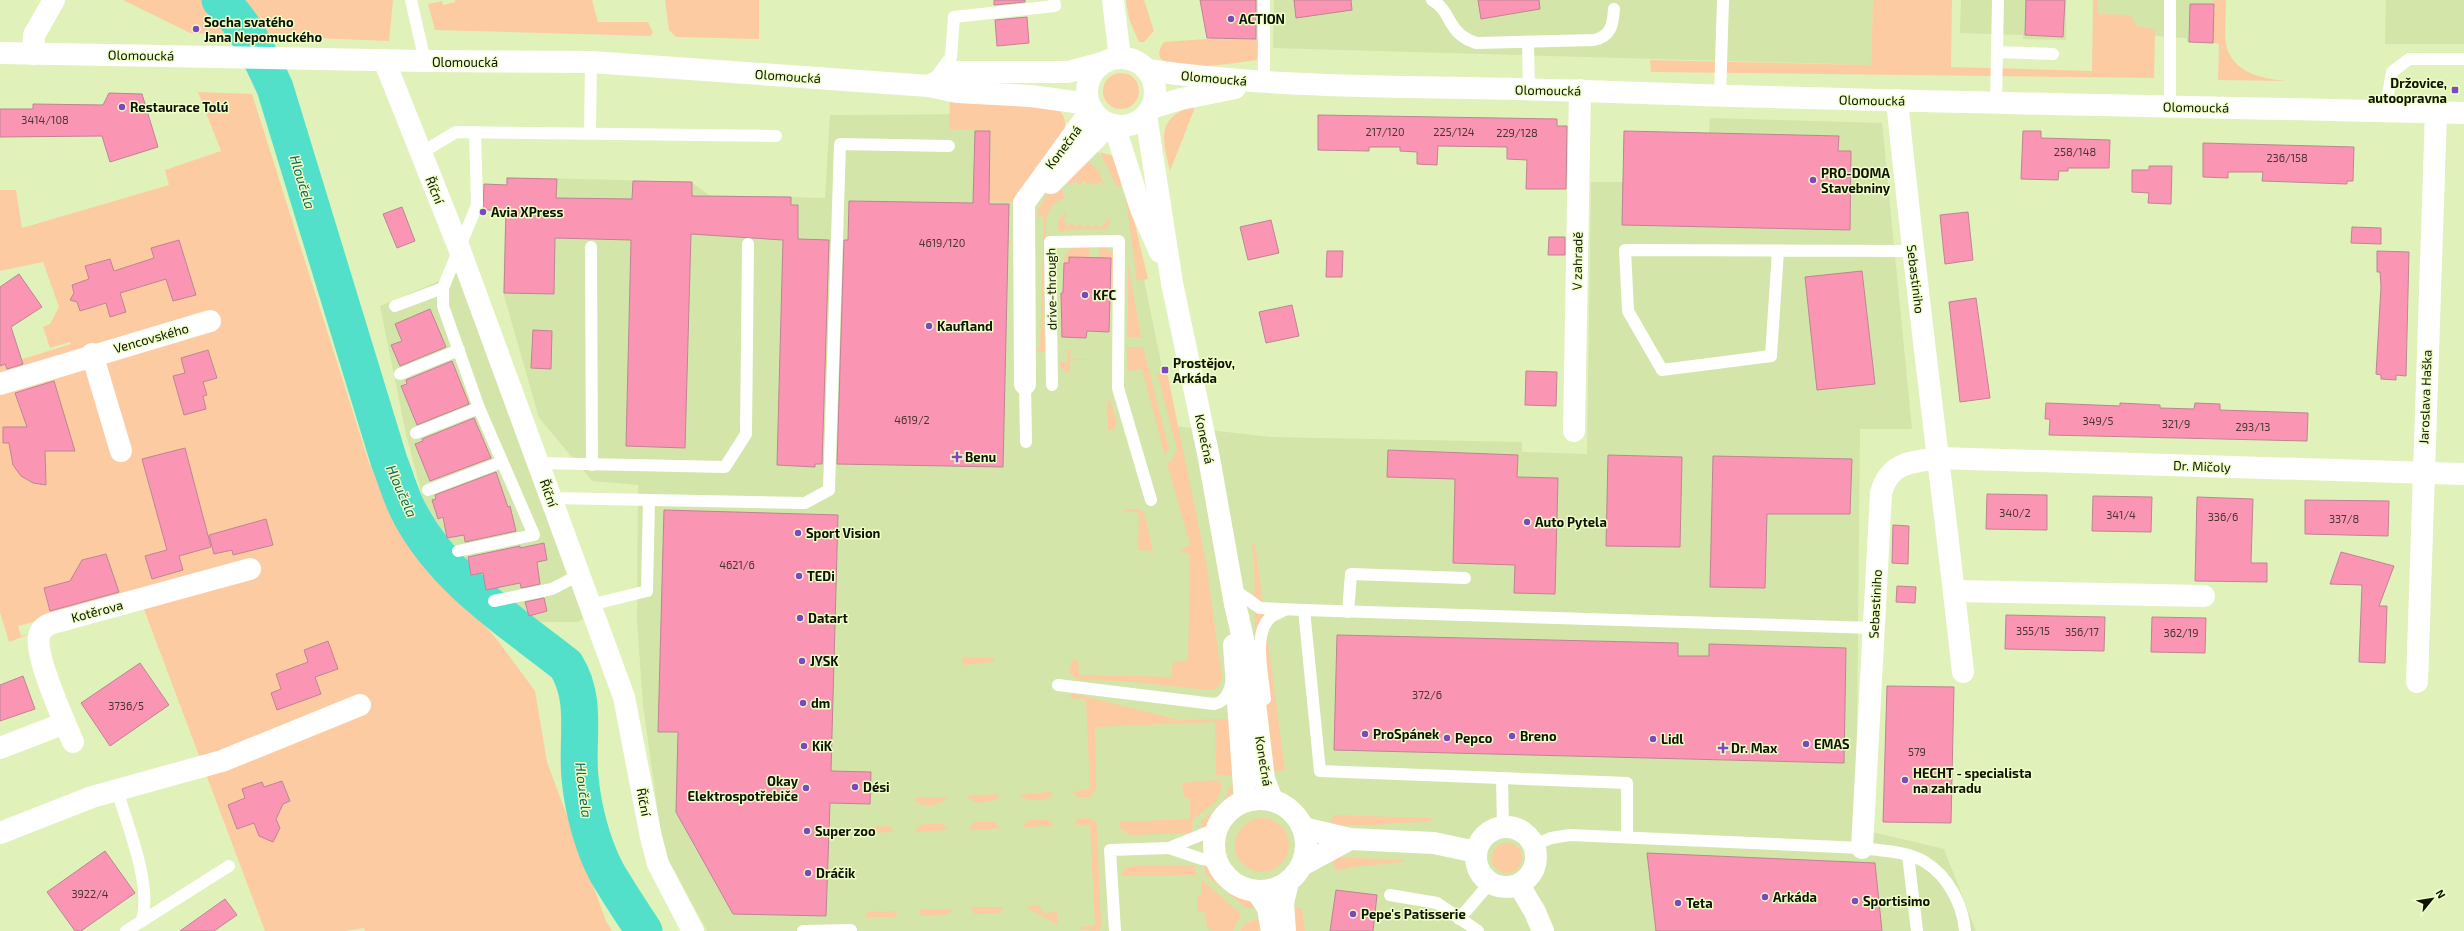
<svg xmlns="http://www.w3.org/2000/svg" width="2464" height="931" font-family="'Exo 2',sans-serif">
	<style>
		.built { fill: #d3e5a8 }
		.green { fill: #fdcba2 }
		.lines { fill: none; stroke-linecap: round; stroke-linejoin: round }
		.river { stroke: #53e0cb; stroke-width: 37 }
		.building { fill: #fa96b4; stroke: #be8495 }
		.service { stroke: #fff; stroke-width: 12 }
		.minor { stroke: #fff; stroke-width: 22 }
		.tertiary { stroke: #fff; stroke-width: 22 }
		.secondary { stroke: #fff; stroke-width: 22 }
		.poi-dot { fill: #7d47be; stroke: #eeffc7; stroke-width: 1.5 }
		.labels { text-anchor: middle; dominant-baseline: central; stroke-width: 3; stroke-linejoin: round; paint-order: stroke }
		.number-label { font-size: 11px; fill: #49342e }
		.poi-label { font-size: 13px; font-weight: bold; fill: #0e1302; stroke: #eeffc7; text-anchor: start }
		.street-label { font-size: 13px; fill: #0e1302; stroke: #eeffc7 }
		.water-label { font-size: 14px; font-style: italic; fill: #17655a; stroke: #eeffc7 }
	</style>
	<rect width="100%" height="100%" fill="#e1f1ba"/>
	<g class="built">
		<polygon points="1274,0 1873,0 1871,65 1273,48"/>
		<polygon points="1961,0 2066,0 2066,40 2023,39 2023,35 1960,33"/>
		<polygon points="2093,0 2220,0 2219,43 2187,42 2187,38 2155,36 2155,41 2093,38"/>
		<polygon points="2386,0 2464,0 2464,44 2385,44"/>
		<polygon points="1037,114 1121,167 1174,426 1271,437 1522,442 1522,452 1587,454 1591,182 1623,182 1624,131 1709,133 1710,118 1882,123 1912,429 1860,429 1856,828 1944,849 1976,931 1260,931 1258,918 1244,924 1240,931 707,931 663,850 643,705 637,620 638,485 592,481 539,418 503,292 506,177 691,182 709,195 825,198 830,115"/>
		<polygon points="458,273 587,617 578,622 520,622 475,589 424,503 406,434 380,306"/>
	</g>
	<g class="green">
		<polygon points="123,0 393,0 389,41 190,33"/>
		<polygon points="455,0 592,0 598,22 648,22 653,33 650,36 435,30 428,4 442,1 443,5 455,2"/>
		<polygon points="665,0 759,0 759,39 676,37 669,30"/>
		<polygon points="1126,0 1144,0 1154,31 1144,42 1139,42 1129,19"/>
		<polygon points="1873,0 1952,0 1951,67 2092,71 2093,0 2098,0 2098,14 2130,15 2137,26 2155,30 2154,78 1651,72 1650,60 1871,65"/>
		<path d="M2214,0h12c0,14 -2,30 0,43 5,30 37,36 61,38l-69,-1 1,-36 -6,-1z"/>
		<path d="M1207,39h51l-1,21c-12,1 -122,22 -93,-18z"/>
		<circle cx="1121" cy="91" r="18"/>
		<polygon points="198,92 252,94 369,463 409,543 495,637 535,691 547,762 606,921 612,931 365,931 364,928 345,931 265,931 142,604 248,564 18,626 21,636 30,634 9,642 0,612 0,366 71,344 70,342 50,348 43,327 50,324 59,307 43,262 0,271 0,190 16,190 22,228 169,185 165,170 221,151"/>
		<path d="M950,100l107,8c4,4 9,10 8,17 -1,16 -37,61 -48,77l-28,-1 2,-70 -42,-2z"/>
		<path d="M1193,105l1,5 -24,61c-8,-34 -14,-51 23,-66z"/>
		<polygon points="1100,152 1113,156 1128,195 1148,279 1137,281 1124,185 1117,187"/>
		<path d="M1085,158l14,13 6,18 -4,-7 -7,3 -2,-3 -6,3 -2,-4 -6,4 -2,-4 -7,4 -2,-4 -7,4 5,13c-12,4 -17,11 -19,23l-3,102 5,29h-14v-3h6l4,-132 -7,-1c4,-24 31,-43 48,-58z"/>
		<polygon points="1065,212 1067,214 1063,220 1068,227 1070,223 1076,227 1079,224 1085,228 1087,224 1093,228 1095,224 1101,228 1109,218 1110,223 1105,230 1074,229 1059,232 1057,223"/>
		<polygon points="1089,246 1089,258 1069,257 1069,263 1064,263 1064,258 1070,249"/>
		<polygon points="1099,246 1108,249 1114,256 1115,306 1112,306 1111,258 1099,258"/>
		<polygon points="1128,264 1141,337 1128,337"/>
		<polygon points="1127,347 1143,347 1169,449 1165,456 1142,369 1127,371"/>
		<polygon points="1071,349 1070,358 1094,360 1070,360 1070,374 1061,368 1059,362 1067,362 1067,351"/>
		<polygon points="1167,372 1206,562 1222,679 1218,688 1207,690 1126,681 1079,680 1069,673 1072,659 1078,660 1079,675 1171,677 1173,662 1188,660 1190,554 1180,551 1190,544 1167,463 1172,460 1177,449 1157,374"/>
		<polygon points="1110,400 1117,423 1114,429 1108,431 1107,401"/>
		<polygon points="1124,509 1139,509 1144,513 1153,551 1138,550 1139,513 1123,511"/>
		<polygon points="1255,544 1285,770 1271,772 1255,640 1254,559 1251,545"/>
		<polygon points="965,657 992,658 995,662 964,665 962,660"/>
		<polygon points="1072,693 1179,720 1229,719 1234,776 1216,775 1215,722 1095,727 1096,789 1090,797 1078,797 1073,792 1090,789 1086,699 1070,698"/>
		<polygon points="1218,780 1222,785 1217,801 1193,819 1192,833 1130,835 1120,828 1119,822 1122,822 1190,819 1190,799 1184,797 1182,783"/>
		<path d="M1230,786h3c-1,19 -15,35 -31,44l-1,-9 21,-15z"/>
		<path d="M1052,792v4c-7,5 -27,7 -32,-2z"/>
		<path d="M998,794l1,3c-7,6 -27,9 -32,-1z"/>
		<path d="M914,798l33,-1v1c-6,8 -28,11 -33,0z"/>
		<polygon points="1333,815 1431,818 1431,821 1374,825 1330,825"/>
		<circle cx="1262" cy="845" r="27"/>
		<polygon points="1088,818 1094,820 1097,825 1101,925 1099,931 1078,929 1080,927 1095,925 1090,826 1074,824 1077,819"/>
		<polygon points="1029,820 1049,820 1054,826 1022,827"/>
		<polygon points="975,822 995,822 1001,828 970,830 970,826"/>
		<polygon points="923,824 943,824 949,830 916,832 917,828"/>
		<polygon points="889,826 895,832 862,833 868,827"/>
		<circle cx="1507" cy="858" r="15"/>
		<polygon points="1332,857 1403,860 1403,862 1351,867 1338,871 1334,866"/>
		<polygon points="1194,865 1196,875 1241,914 1233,931 1213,931 1207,928 1205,913 1197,911 1197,897 1202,894 1201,880 1194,875 1121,876 1124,869 1132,866"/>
		<path d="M1204,866c14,4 42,29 51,42h-9l-41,-34z"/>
		<polygon points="1039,905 1043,913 1057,912 1058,925 1025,907"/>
		<polygon points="973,907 1004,907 1000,913 975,914 971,909"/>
		<polygon points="1295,908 1302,908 1305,931 1296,931"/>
		<polygon points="920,910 951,909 951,910 950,914 923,916 918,912"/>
		<polygon points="866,912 898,911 898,912 894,917 867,917"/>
		<polygon points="1258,918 1260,931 1240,931 1244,924"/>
	</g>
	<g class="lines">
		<path class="river" d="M220,0c26,25 40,55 55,88l114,373c7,17 12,37 21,53 35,66 99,106 156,151 22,35 10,74 14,113 3,31 12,66 26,93 12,21 25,40 38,60"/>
	</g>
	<g class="building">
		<polygon points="994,0 1025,0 1025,2 994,5"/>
		<polygon points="1200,0 1256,0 1256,39 1207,38"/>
		<polygon points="1294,0 1351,0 1352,10 1296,18"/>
		<polygon points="1478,0 1539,0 1540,9 1481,19"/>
		<polygon points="2026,0 2065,0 2063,37 2025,35"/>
		<polygon points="2190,4 2214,4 2213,43 2189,42"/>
		<polygon points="1027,17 1029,43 997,46 995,20"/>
		<polygon points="109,93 142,94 158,147 110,162 102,136 0,137 0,109 33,109 33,104 103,105"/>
		<polygon points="1318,115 1557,119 1557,126 1567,126 1566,189 1526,189 1527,160 1507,159 1507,147 1438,146 1437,165 1417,164 1417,152 1400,151 1400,147 1369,147 1369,151 1318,150"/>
		<polygon points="975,131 990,131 989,204 1009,204 1003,467 837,464 844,240 848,240 849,201 973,203"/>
		<polygon points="1624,131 1839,136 1838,151 1851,151 1850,230 1622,225"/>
		<polygon points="2023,131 2041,131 2041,138 2110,140 2109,168 2068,168 2068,171 2059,171 2058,180 2021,179"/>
		<polygon points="2203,143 2354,147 2353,181 2347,181 2347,184 2262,181 2263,172 2228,172 2228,178 2203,177"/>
		<polygon points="2149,166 2172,166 2171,204 2148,203 2149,193 2132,192 2132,170 2149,170"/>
		<polygon points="507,178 557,179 556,198 632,199 633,181 692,182 692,196 791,197 791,205 798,205 798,239 829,240 822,464 815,464 815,467 777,465 783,240 691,234 685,448 626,446 631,240 555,238 554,294 504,293 506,210 483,210 484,184 507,185"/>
		<polygon points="402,207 415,241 397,248 383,214"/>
		<polygon points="1968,212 1973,260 1945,264 1940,215"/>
		<polygon points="1271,220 1279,253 1248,260 1240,227"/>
		<polygon points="2352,227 2381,228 2381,244 2351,243"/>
		<polygon points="1549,237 1565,237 1565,255 1548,255"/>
		<polygon points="179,240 196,295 173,301 166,279 120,293 126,312 110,317 106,303 80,311 77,302 70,300 74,293 72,285 89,279 85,266 110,259 114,271 154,258 151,248"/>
		<polygon points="1327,251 1343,251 1342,277 1326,277"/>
		<polygon points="2377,251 2409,252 2406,376 2396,375 2396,380 2381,379 2381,375 2376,374 2381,287 2380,272 2377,272"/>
		<polygon points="1069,257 1111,258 1109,332 1087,331 1086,338 1062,337 1061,293 1063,293 1064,263 1069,263"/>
		<polygon points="1862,271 1875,384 1817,390 1805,277"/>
		<polygon points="19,274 42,307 11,327 23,364 7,369 5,364 0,366 0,287"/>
		<polygon points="1976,298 1990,398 1960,402 1949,302"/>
		<polygon points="1292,305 1299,336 1266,343 1259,312"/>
		<polygon points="430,309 446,347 400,366 391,345 402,341 395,324"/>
		<polygon points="533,330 552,331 551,369 531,368"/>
		<polygon points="208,350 217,378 203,382 207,395 203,396 206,409 184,415 173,376 185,373 181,358"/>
		<polygon points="452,361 469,404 417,425 401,386 407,384 406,380"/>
		<polygon points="1526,371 1557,372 1556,406 1525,405"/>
		<polygon points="54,381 75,451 45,451 46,485 33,483 21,476 13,465 9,443 3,443 3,427 27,427 15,393"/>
		<polygon points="2046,403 2120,406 2120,403 2160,405 2160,408 2194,409 2195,403 2220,404 2220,410 2308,413 2307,441 2049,435 2050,419 2045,419"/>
		<polygon points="474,418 491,458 430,481 415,444 423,441 422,439"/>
		<polygon points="185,448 211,547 179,556 183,570 152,579 145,556 167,550 142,459"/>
		<polygon points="1388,450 1518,455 1517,477 1558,478 1555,594 1514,593 1515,565 1453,563 1455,479 1387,477"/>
		<polygon points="1608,455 1682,457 1680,547 1606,546"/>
		<polygon points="1713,456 1852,459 1850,514 1767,514 1765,588 1710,587"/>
		<polygon points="496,472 508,507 510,506 516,531 465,542 464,535 447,538 443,517 438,519 432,500 436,499 435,495"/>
		<polygon points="1987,494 2047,495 2047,530 1986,529"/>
		<polygon points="2093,496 2152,497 2151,532 2092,531"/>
		<polygon points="2197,497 2253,499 2251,563 2267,563 2267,582 2195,581"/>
		<polygon points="2305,500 2389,501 2388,536 2305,534"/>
		<polygon points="664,510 838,515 831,771 871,772 870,804 830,803 826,916 733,914 676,812 678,732 658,732"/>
		<polygon points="266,519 273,545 233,555 232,550 214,554 209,535"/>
		<polygon points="1893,525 1909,526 1908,564 1892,563"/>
		<polygon points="544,543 547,560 537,562 540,584 521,588 520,583 486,590 483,573 471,575 468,557 520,546 520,548"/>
		<polygon points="2341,552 2394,566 2379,606 2387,606 2385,663 2359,662 2362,585 2330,584"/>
		<polygon points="106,554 119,592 50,611 44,588 70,581 82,560"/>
		<polygon points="1897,586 1916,587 1915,603 1896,602"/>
		<polygon points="544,598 547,611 529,616 525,602"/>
		<polygon points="2006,615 2105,617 2104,651 2005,649"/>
		<polygon points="2152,617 2206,618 2205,653 2151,652"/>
		<polygon points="1337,635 1678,643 1678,656 1709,656 1709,644 1846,648 1844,763 1334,750"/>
		<polygon points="328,641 338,669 315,677 321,694 277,710 271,693 281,689 276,674 308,662 304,650"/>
		<polygon points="140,663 169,705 110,746 81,703"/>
		<polygon points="23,676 35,709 0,721 0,685"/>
		<polygon points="1887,686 1954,687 1951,823 1883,822"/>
		<polygon points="282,781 290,801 283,804 276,819 280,828 273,842 259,836 254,823 237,829 228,805 245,798 242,789 262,782 264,787"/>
		<polygon points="105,851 135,893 81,931 75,931 47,892"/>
		<polygon points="1647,853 1875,863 1882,931 1656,931"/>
		<polygon points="1336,890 1377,895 1373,931 1330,931"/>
		<polygon points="225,899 237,915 214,931 180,931"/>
	</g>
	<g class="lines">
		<g class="service">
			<polyline points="411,0 425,61"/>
			<path d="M1432,0c21,12 14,33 44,43l118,-3c17,-4 19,-15 20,-31"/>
			<polyline points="1528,42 1529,90"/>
			<polyline points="1997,52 2053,54"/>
			<polyline points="935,78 951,57 954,17 1055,6 1054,0"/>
			<polyline points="1264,82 1264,0"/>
			<polyline points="1720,97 1723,0"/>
			<polyline points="1996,103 1998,0"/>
			<polyline points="2170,106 2170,0"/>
			<polyline points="2385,111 2392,72 2409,59 2464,59"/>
			<polyline points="590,133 591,62"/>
			<polyline points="421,153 456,132 776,136"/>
			<polyline points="591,247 592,465"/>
			<polyline points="1778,251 1771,356 1662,370 1628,311 1625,250 1912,251"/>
			<polyline points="395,306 443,288"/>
			<polyline points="400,374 459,350"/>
			<polyline points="1025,384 1026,442"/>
			<polyline points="1052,385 1050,242 1119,241 1118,388 1151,500"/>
			<polyline points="416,433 479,408"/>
			<polyline points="538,463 725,467 746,434 748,244"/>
			<polyline points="428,490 502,462"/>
			<polyline points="551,498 805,503 829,490 840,144 949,146"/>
			<polyline points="458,551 534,535 479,408 443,306 443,288 477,205 475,132"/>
			<polyline points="1233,589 1260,608 1304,610"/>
			<polyline points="494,601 552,589 579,575"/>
			<polyline points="590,605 647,591 649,500"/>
			<polyline points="1348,612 1351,574 1465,578"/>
			<path d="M1058,685l156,19c12,-2 15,-12 18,-23"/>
			<path d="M1265,699c-2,-22 -13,-67 6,-82 4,-3 10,-5 14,-7"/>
			<polyline points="1502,778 1503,827"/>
			<path d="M117,790c11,38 35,93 25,131l-16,10"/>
			<polyline points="1627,837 1627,783 1320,771 1304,610 1874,628"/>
			<path d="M1534,845l17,-7 19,-3 292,13c20,3 45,3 63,14 23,14 38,43 40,69"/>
			<polyline points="1169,848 1202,859 1217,861"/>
			<polyline points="1908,855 1917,931"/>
			<polyline points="1390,895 1437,903 1478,931"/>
			<polyline points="1459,919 1490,883"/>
			<polyline points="142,921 229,866"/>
			<polyline points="803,931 851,930"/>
			<polyline points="1115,931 1110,850 1169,848 1218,828"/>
		</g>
		<g class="minor">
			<polyline points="33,54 34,35 54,0"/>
			<polyline points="384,60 459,248 624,697 651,837 658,864 693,931"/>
			<path d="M1897,100c19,191 45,381 66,572"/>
			<polyline points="1051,183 1110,124"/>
			<polyline points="92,354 121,451"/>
			<polyline points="0,384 210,321"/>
			<polyline points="1025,384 1024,203 1092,109"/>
			<polyline points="1574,431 1580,90"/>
			<polyline points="1954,591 2204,596"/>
			<polyline points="2417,682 2436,112"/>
			<path d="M73,742c-9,-21 -38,-85 -34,-105 1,-8 7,-12 14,-14l197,-54"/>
			<polyline points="0,748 65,723"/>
			<circle cx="1506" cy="857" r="30"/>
			<polyline points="1303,828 1350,839 1434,843 1476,852"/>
			<polyline points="0,833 92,797 222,761 360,705"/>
			<path d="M1862,848l19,-355c8,-31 31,-31 58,-35l525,16"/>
			<polyline points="1302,865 1350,839"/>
			<polyline points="1519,885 1535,912 1543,931"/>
		</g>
		<g class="tertiary">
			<polyline points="0,53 425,61 591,62 929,86 957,92 1031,96 1089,104"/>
			<path d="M1147,70c145,21 291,15 437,21 293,11 586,15 880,22"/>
			<polyline points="929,86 956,72 1068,72 1105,62"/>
			<polyline points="1151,108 1181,99 1235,88"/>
		</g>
		<g class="secondary">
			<polyline points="1113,0 1120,58"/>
			<circle cx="1121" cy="92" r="34"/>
			<polyline points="1146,115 1172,283 1209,458 1235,604 1252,678 1264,779 1272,800"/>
			<polyline points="1114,125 1141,209 1160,252"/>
			<polyline points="1234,645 1245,801"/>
			<circle cx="1260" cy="845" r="46"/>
			<polyline points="1257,891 1268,908 1272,931"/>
			<polyline points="1285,931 1283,903 1288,882"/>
		</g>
	</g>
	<g class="poi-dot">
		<circle cx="1231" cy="19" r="4"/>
		<circle cx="196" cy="29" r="4"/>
		<rect x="2451" y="86" width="8" height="8" rx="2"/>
		<circle cx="122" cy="107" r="4"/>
		<circle cx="1813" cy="180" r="4"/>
		<circle cx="483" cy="212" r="4"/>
		<circle cx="1085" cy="295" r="4"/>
		<circle cx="929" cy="326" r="4"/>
		<rect x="1161" y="366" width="8" height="8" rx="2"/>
		<path d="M955 451h4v4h4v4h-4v4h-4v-4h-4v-4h4z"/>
		<circle cx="1527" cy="522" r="4"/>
		<circle cx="798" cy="533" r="4"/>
		<circle cx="799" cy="576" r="4"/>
		<circle cx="800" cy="618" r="4"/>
		<circle cx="802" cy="661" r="4"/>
		<circle cx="803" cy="703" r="4"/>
		<circle cx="1365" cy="734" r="4"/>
		<circle cx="1512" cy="736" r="4"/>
		<circle cx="1447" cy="738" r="4"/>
		<circle cx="1653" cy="739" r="4"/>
		<circle cx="1806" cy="744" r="4"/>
		<circle cx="804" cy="746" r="4"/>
		<path d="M1721 742h4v4h4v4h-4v4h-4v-4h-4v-4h4z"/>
		<circle cx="1905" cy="780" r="4"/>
		<circle cx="855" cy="787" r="4"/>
		<circle cx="806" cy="788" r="4"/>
		<circle cx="807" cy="831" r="4"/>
		<circle cx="808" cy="873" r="4"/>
		<circle cx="1765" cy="897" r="4"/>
		<circle cx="1855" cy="901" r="4"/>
		<circle cx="1678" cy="903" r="4"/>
		<circle cx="1353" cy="914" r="4"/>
	</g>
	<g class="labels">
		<g class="number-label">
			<text x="45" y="119">3414/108</text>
			<text x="1385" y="131">217/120</text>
			<text x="1454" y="131">225/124</text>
			<text x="1517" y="132">229/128</text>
			<text x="2075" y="151">258/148</text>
			<text x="2287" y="157">236/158</text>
			<text x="942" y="242">4619/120</text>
			<text x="912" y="419">4619/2</text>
			<text x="2098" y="420">349/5</text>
			<text x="2176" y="423">321/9</text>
			<text x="2253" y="426">293/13</text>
			<text x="2015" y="512">340/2</text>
			<text x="2121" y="514">341/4</text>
			<text x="2223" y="516">336/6</text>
			<text x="2344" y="518">337/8</text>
			<text x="737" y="564">4621/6</text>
			<text x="2033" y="630">355/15</text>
			<text x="2082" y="631">356/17</text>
			<text x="2181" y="632">362/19</text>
			<text x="1427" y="694">372/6</text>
			<text x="126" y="705">3736/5</text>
			<text x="1917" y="751">579</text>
			<text x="90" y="893">3922/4</text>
		</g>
		<g class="poi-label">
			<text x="1239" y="19">ACTION</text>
			<text x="204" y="22">Socha svatého<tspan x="204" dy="15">Jana Nepomuckého</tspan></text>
			<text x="2447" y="83" text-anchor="end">Držovice,<tspan x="2447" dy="15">autoopravna</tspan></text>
			<text x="130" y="107">Restaurace Tolú</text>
			<text x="1821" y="173">PRO-DOMA<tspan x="1821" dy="15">Stavebniny</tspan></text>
			<text x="491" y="212">Avia XPress</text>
			<text x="1093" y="295">KFC</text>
			<text x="937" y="326">Kaufland</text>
			<text x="1173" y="363">Prostějov,<tspan x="1173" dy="15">Arkáda</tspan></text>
			<text x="965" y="457">Benu</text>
			<text x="1535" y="522">Auto Pytela</text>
			<text x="806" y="533">Sport Vision</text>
			<text x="807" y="576">TEDi</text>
			<text x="808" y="618">Datart</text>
			<text x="810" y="661">JYSK</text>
			<text x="811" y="703">dm</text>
			<text x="1373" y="734">ProSpánek</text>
			<text x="1520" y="736">Breno</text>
			<text x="1455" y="738">Pepco</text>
			<text x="1661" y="739">Lidl</text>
			<text x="1814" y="744">EMAS</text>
			<text x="812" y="746">KiK</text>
			<text x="1731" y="748">Dr. Max</text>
			<text x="1913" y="773">HECHT - specialista<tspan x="1913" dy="15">na zahradu</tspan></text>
			<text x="798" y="781" text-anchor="end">Okay<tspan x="798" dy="15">Elektrospotřebiče</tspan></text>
			<text x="863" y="787">Dési</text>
			<text x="815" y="831">Super zoo</text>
			<text x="816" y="873">Dráčik</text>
			<text x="1773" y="897">Arkáda</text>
			<text x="1863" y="901">Sportisimo</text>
			<text x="1686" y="903">Teta</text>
			<text x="1361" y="914">Pepe's Patisserie</text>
		</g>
		<g class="street-label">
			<text transform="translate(141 55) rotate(1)">Olomoucká</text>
			<text x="465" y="62">Olomoucká</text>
			<text transform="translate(788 76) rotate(4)">Olomoucká</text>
			<text transform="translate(1214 78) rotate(5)">Olomoucká</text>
			<text transform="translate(1548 90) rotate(1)">Olomoucká</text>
			<text transform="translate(1872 100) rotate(1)">Olomoucká</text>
			<text transform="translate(2196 107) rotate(1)">Olomoucká</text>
			<text transform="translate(1063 147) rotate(-53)">Konečná</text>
			<text transform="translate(435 190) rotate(68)">Říční</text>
			<text transform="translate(1577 261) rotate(-89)">V zahradě</text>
			<text transform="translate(1916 279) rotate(83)">Sebastiniho</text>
			<text transform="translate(1051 289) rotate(-91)">drive-through</text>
			<text transform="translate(151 338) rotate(-16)">Vencovského</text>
			<text transform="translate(2425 397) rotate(-88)">Jaroslava Haška</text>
			<text transform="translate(1205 439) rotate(78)">Konečná</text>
			<text transform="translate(2202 466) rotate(2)">Dr. Mičoly</text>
			<text transform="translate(549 493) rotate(70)">Říční</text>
			<text transform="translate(1875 604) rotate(-87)">Sebastiniho</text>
			<text transform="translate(97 611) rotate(-15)">Kotěrova</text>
			<text transform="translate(1264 761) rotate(81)">Konečná</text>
			<text transform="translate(644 802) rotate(79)">Říční</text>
		</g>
		<g class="water-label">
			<text transform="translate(303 182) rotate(73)">Hloučela</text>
			<text transform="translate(402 491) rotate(66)">Hloučela</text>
			<text transform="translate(584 790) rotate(83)">Hloučela</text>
		</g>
	</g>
	<g transform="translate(2432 899) rotate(60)" stroke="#eeffc7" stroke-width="3" paint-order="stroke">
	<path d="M0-3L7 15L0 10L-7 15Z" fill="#0e1302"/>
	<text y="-6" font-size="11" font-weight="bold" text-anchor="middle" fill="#0e1302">N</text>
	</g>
</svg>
